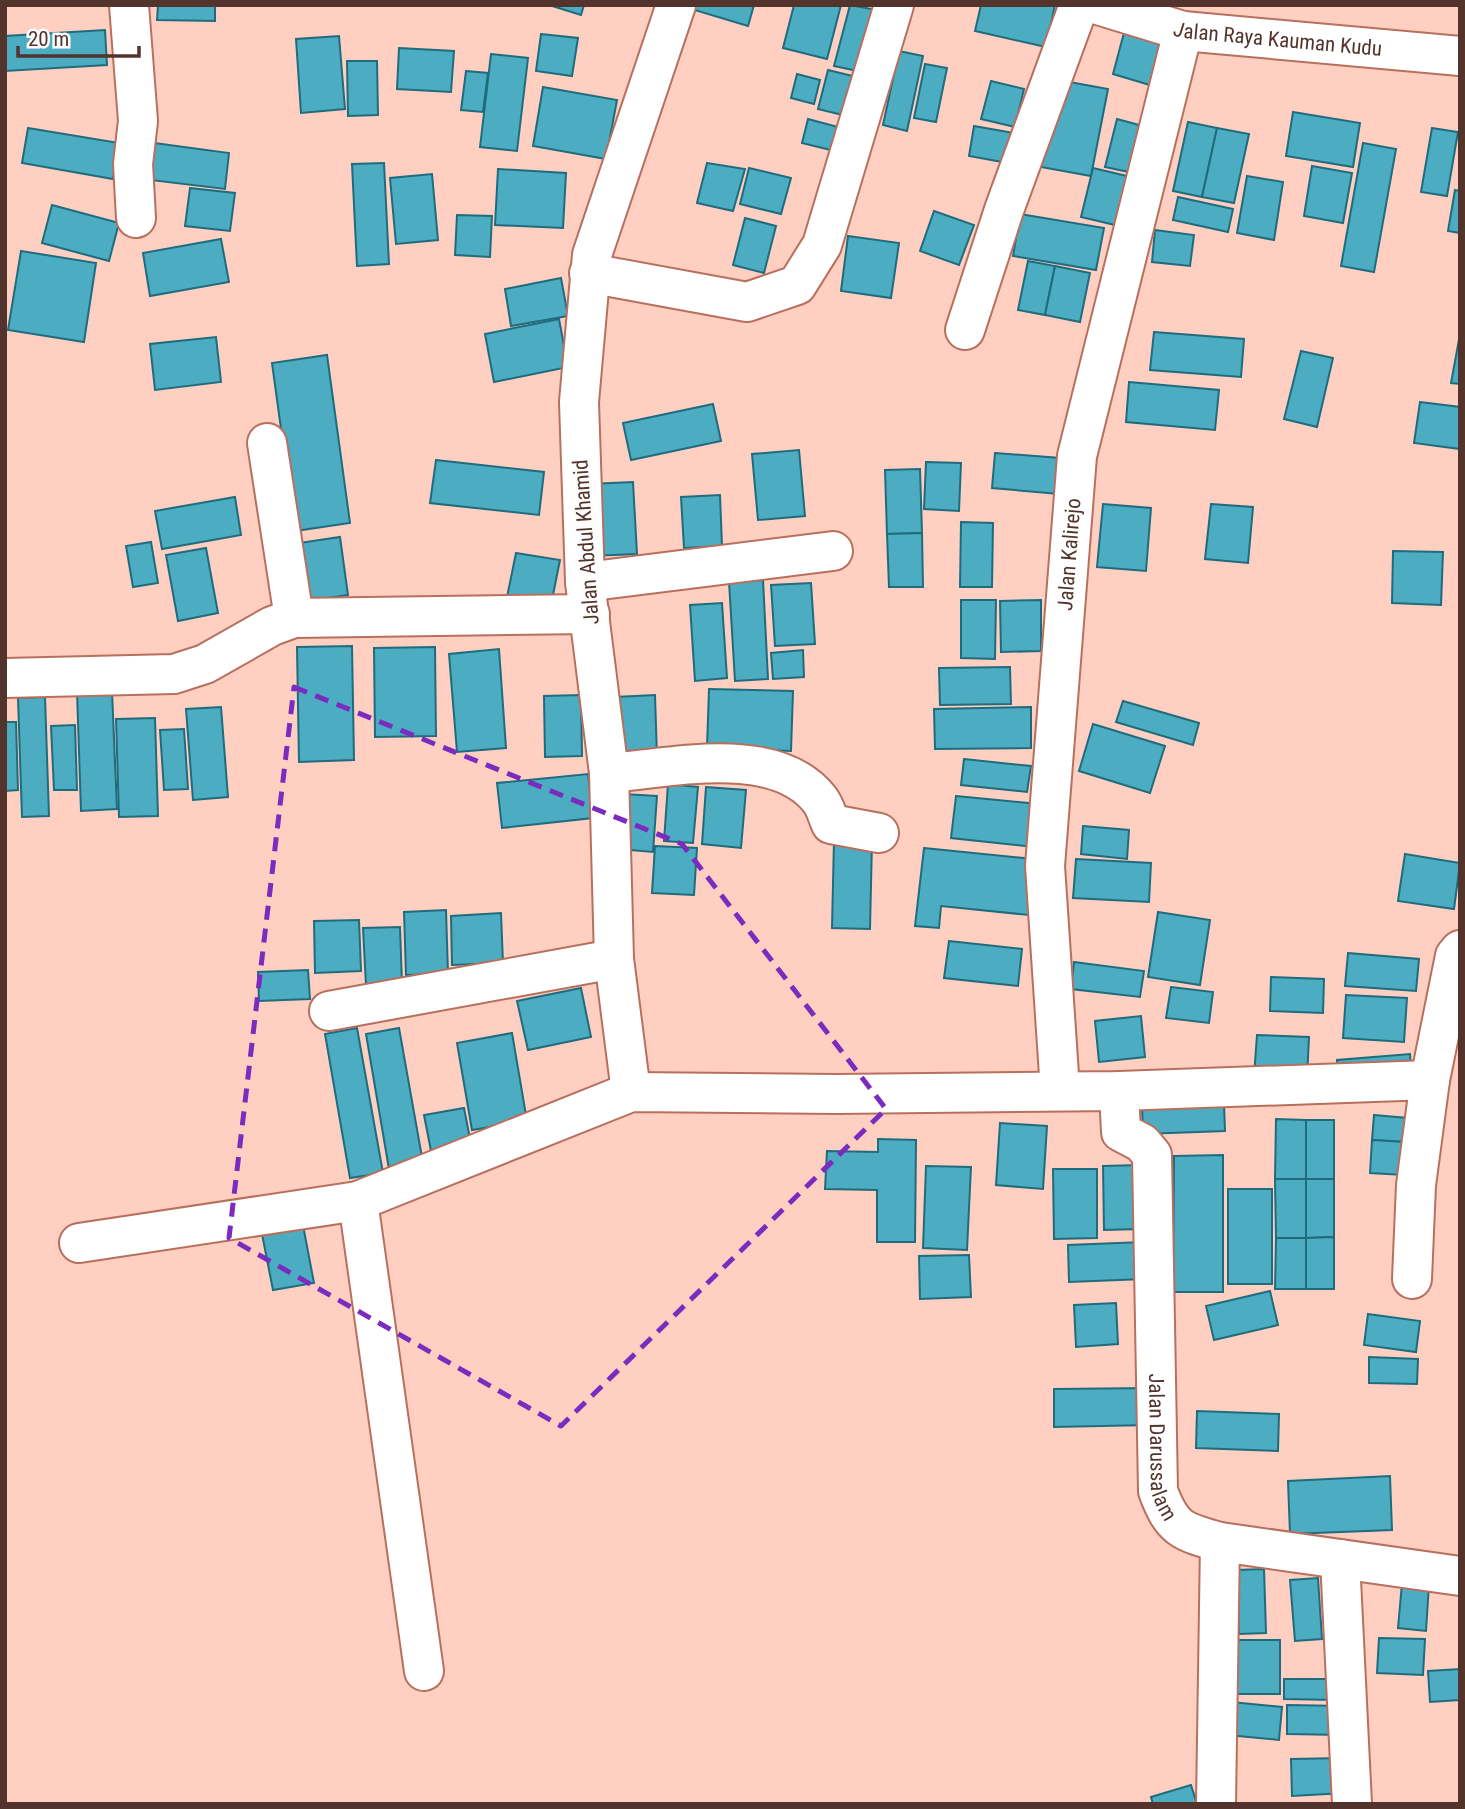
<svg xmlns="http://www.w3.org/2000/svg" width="1465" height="1809" font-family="'Roboto Condensed',sans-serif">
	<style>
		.building { fill: #4bacc2; stroke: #206c7d; stroke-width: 2 }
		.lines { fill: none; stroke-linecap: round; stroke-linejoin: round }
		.minor-casing { stroke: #b8705e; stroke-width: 42 }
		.minor { stroke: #fff; stroke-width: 38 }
		.marked { fill: none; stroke: #7b2cbf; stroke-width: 5; stroke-dasharray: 14 9; stroke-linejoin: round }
		.labels { text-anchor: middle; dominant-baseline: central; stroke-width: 5; stroke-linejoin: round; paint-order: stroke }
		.street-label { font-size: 21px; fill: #53342c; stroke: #fcfcfc }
	</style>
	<rect width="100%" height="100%" fill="#ffcfc2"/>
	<g class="building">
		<polygon points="158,5 215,5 215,21 157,20"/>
		<polygon points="549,5 584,5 581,15"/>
		<polygon points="693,5 754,5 748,26 691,9"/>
		<polygon points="794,5 841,5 827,59 783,48"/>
		<polygon points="850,5 882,11 867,73 834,66"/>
		<polygon points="981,5 1055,5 1046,47 975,31"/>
		<polygon points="1125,29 1176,42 1163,89 1113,74"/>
		<polygon points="105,30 107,65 5,71 5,36"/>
		<polygon points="541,34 578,38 572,76 536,71"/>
		<polygon points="339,36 345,109 301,113 296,39"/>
		<polygon points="399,48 454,51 451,92 397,89"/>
		<polygon points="899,51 923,56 907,131 883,125"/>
		<polygon points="491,54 528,58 517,151 480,147"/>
		<polygon points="347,61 377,61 378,115 348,116"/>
		<polygon points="925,64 947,68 936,122 914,118"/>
		<polygon points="828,70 865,79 855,118 818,109"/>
		<polygon points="466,71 488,73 483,112 461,110"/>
		<polygon points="797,74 820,80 814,104 791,98"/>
		<polygon points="991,81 1024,89 1015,127 981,119"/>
		<polygon points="1064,81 1108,89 1091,176 1030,165 1038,123 1056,126"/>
		<polygon points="543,87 617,100 606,159 533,146"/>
		<polygon points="1293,112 1360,123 1353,167 1286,156"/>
		<polygon points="808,119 849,130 843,153 802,143"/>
		<polygon points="1117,119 1154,129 1143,175 1105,167"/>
		<polygon points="1188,122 1217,128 1202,197 1173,191"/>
		<polygon points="974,126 1014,133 1008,163 969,156"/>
		<polygon points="28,128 119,143 113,179 22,163"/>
		<polygon points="1217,128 1249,134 1234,203 1202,197"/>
		<polygon points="1432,128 1458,132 1447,196 1421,192"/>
		<polygon points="147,142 229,153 225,189 142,179"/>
		<polygon points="1363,143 1396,149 1374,272 1341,266"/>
		<polygon points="384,163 389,264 357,266 352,164"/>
		<polygon points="707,163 745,169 733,211 697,203"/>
		<polygon points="1312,166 1352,173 1343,223 1304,216"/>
		<polygon points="749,168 791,178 781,214 740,204"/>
		<polygon points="1093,168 1144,180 1132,229 1081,217"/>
		<polygon points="498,169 566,173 563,228 495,225"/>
		<polygon points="432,174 438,240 396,244 390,178"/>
		<polygon points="1247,176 1283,182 1274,240 1237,233"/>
		<polygon points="190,188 235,193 230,231 185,226"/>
		<polygon points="1455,190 1460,191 1460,233 1448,231"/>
		<polygon points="1178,197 1233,209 1228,232 1173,220"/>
		<polygon points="52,205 119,223 109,261 42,243"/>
		<polygon points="934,211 974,225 959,265 920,251"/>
		<polygon points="1020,214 1104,228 1096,270 1013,256"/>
		<polygon points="457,215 492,216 490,257 455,255"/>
		<polygon points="745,218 776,226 764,273 733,265"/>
		<polygon points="1155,230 1194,235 1190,266 1152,262"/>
		<polygon points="848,236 899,243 891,298 841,291"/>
		<polygon points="221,239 229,282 150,296 143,253"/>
		<polygon points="21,251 96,263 84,342 8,330"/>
		<polygon points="1028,261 1055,266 1045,315 1018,310"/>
		<polygon points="1055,266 1090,273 1080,322 1045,315"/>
		<polygon points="561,278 568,316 511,326 505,289"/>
		<polygon points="559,319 568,367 494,382 485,334"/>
		<polygon points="1154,332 1244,339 1241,377 1150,370"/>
		<polygon points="1460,334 1460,384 1451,383"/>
		<polygon points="216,337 221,382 155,390 150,344"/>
		<polygon points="1301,351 1333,358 1317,427 1284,419"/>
		<polygon points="327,355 350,523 295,531 272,363"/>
		<polygon points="1129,382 1219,390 1215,430 1126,422"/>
		<polygon points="1420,402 1460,407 1460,449 1414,443"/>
		<polygon points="713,404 721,441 631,460 623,423"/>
		<polygon points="799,450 805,516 758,520 752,454"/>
		<polygon points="995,453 1073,459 1070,495 992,488"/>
		<polygon points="436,460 544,472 539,515 430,503"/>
		<polygon points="926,462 961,463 959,511 924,509"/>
		<polygon points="920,469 922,533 887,534 885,470"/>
		<polygon points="633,482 637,554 592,556 589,484"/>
		<polygon points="720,495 722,546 684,548 681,497"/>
		<polygon points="235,497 241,535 162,549 155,511"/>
		<polygon points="1103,504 1151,508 1146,571 1097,567"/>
		<polygon points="1211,504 1253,507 1248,563 1205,559"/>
		<polygon points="961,522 993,523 992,587 960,587"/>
		<polygon points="922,533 923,587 889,587 887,534"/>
		<polygon points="340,537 348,595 307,601 299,543"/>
		<polygon points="151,542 158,583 133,587 126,546"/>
		<polygon points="206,548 218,613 178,621 166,555"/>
		<polygon points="1393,551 1443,552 1441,605 1392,603"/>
		<polygon points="516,553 560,560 550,610 506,602"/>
		<polygon points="763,580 768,679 735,681 729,582"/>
		<polygon points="811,583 815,644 775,646 771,585"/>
		<polygon points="961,600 996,600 995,659 961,658"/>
		<polygon points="1041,600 1041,651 1001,652 1000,601"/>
		<polygon points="722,603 727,678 695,681 690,605"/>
		<polygon points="352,646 354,760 299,762 297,647"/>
		<polygon points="435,647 436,736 375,737 374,648"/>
		<polygon points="499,649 506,748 457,752 449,654"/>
		<polygon points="803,650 804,677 773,679 771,653"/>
		<polygon points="1010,667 1011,704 940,705 939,668"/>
		<polygon points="709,689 793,691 791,751 707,748"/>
		<polygon points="112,691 117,809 81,811 77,692"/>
		<polygon points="581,695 582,756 545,757 544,696"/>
		<polygon points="655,695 657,758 616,760 615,697"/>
		<polygon points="45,697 49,816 22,817 18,698"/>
		<polygon points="1123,701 1199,723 1193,745 1116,722"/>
		<polygon points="221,707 228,797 193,800 186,709"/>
		<polygon points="1031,707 1031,748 935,749 934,709"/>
		<polygon points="155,718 158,816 119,817 116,719"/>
		<polygon points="5,722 16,722 18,790 5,791"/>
		<polygon points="1093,724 1165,746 1150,793 1079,771"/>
		<polygon points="75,725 77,790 54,790 51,726"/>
		<polygon points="184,729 188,789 164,790 160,730"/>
		<polygon points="964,759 1031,766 1027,792 961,785"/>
		<polygon points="588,774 593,818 502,828 497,783"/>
		<polygon points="668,784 698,787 693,843 664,841"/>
		<polygon points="706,787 746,790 741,848 702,844"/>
		<polygon points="623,794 657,796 653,852 619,849"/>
		<polygon points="956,796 1038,804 1034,847 951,838"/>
		<polygon points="1083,826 1129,830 1127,859 1081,854"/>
		<polygon points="834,840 872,840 870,929 832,928"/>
		<polygon points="655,846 697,848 694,895 652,893"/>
		<polygon points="924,848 1034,859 1029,915 941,906 939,928 915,926"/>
		<polygon points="1405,854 1460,863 1454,909 1398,901"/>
		<polygon points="1076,859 1151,863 1149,902 1073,898"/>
		<polygon points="446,910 448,974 406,975 404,912"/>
		<polygon points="1158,912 1210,920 1200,985 1148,977"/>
		<polygon points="501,913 503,963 452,965 451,916"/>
		<polygon points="359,920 361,971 315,973 314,921"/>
		<polygon points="400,927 402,984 366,985 363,928"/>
		<polygon points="949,941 1022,949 1018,986 944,978"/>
		<polygon points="1348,953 1419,959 1416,991 1345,986"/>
		<polygon points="1074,962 1144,971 1140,997 1071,989"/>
		<polygon points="308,970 310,999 259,1001 258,972"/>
		<polygon points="1271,977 1324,979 1323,1013 1270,1011"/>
		<polygon points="1171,987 1213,992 1209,1023 1166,1018"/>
		<polygon points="581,988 591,1037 528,1050 517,1001"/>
		<polygon points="1346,995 1407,998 1404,1042 1343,1038"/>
		<polygon points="1141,1016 1145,1057 1099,1062 1095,1021"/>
		<polygon points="357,1028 383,1173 350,1178 325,1034"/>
		<polygon points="399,1028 423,1163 389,1169 366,1034"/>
		<polygon points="512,1033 527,1121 472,1130 457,1043"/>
		<polygon points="1257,1035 1309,1037 1307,1079 1254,1076"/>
		<polygon points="1410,1054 1411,1071 1338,1077 1337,1060"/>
		<polygon points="1224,1103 1225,1131 1143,1134 1142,1106"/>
		<polygon points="464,1108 472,1149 432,1156 424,1115"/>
		<polygon points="1374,1115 1408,1118 1406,1142 1372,1140"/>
		<polygon points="1276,1119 1306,1120 1306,1179 1275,1179"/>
		<rect x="1306" y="1120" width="28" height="59"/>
		<polygon points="1000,1123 1047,1126 1043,1189 996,1185"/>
		<polygon points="878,1139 916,1140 915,1242 877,1242 877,1190 825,1189 827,1151 878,1152"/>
		<polygon points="1372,1140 1406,1142 1404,1175 1370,1173"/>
		<polygon points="1223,1155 1223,1292 1173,1292 1174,1156"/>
		<polygon points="1140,1165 1142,1229 1104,1230 1103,1166"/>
		<polygon points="926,1166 971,1167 967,1250 923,1248"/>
		<polygon points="1053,1169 1097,1169 1097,1238 1054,1239"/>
		<polygon points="1275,1179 1306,1179 1306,1238 1276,1238"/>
		<polygon points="1306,1179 1334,1179 1334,1237 1306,1238"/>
		<rect x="1228" y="1189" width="44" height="95"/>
		<polygon points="302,1220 314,1283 273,1290 261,1229"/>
		<polygon points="1334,1237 1334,1289 1306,1289 1306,1238"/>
		<polygon points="1276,1238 1306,1238 1306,1289 1275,1289"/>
		<polygon points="1143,1242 1144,1279 1069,1282 1068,1245"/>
		<polygon points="969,1255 971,1297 920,1299 919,1256"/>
		<polygon points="1270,1291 1278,1325 1214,1340 1206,1306"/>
		<polygon points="1116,1303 1118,1344 1076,1347 1074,1305"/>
		<polygon points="1368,1314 1420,1321 1416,1352 1364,1345"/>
		<polygon points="1369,1357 1418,1359 1417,1384 1369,1383"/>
		<polygon points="1150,1388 1150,1425 1054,1427 1054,1389"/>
		<polygon points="1197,1411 1279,1414 1278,1451 1196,1448"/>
		<polygon points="1390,1476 1392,1530 1290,1534 1288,1481"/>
		<polygon points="1264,1569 1266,1633 1239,1634 1237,1570"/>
		<polygon points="1318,1578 1322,1639 1295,1641 1290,1580"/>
		<polygon points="1402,1583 1429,1584 1426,1631 1398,1628"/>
		<polygon points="1379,1638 1425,1639 1423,1675 1377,1673"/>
		<rect x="1235" y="1640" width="45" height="54"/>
		<polygon points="1460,1669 1460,1700 1430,1702 1428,1671"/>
		<polygon points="1284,1679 1335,1679 1335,1700 1284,1699"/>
		<polygon points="1231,1702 1282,1707 1279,1740 1228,1735"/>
		<polygon points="1287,1705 1344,1706 1343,1735 1287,1734"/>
		<polygon points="1343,1758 1345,1793 1292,1796 1291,1759"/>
		<polygon points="1191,1785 1197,1804 1153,1804 1151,1797"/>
	</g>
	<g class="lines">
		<g class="minor-casing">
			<g id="minor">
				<polyline points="129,5 138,121 133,164 136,218"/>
				<path id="s1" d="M1098,5l85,26 277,25"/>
				<polyline points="589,273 747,302 797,285 822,245 894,5"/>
				<polyline points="965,330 1004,210 1079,5"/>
				<polyline points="267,443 294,618"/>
				<polyline points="585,582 833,551"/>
				<polyline points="5,678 174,674 205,664 272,626 294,618 590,614"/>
				<path d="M609,773c62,-5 167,-30 211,27 6,8 7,16 11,24l48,9"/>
				<polyline points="329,1011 614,959"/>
				<path id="s2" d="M1060,1090l-15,-224 32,-410 106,-425"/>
				<path id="s3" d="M1119,1091l2,41 21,11 10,12 6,336c14,38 24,41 62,51l240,34"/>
				<polyline points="631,1092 614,959 609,773 585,582 579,402 592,255 676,5"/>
				<polyline points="358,1201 424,1671"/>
				<polyline points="79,1243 358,1201 631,1092 836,1094 1119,1091 1430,1080"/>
				<polyline points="1412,1279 1416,1185 1430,1080 1455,956 1460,950"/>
				<polyline points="1340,1559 1352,1804"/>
				<polyline points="1216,1804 1220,1542"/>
			</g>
		</g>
		<use href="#minor" class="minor"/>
	</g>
	<path class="marked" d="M294,687l388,157 204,265 -325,317 -332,-188z"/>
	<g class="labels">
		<g class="street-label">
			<text stroke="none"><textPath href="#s1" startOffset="184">Jalan Raya Kauman Kudu</textPath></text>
			<text transform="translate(586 542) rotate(-94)">Jalan Abdul Khamid</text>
			<text stroke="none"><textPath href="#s2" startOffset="537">Jalan Kalirejo</textPath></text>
			<text stroke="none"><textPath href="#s3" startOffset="373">Jalan Darussalam</textPath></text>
		</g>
	</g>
	<rect width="1465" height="1809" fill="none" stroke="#53342c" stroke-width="14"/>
	<path d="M18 46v10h121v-10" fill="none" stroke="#53342c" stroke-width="3.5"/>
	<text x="28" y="46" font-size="21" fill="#53342c" stroke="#fcfcfc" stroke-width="5" paint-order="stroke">20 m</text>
</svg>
